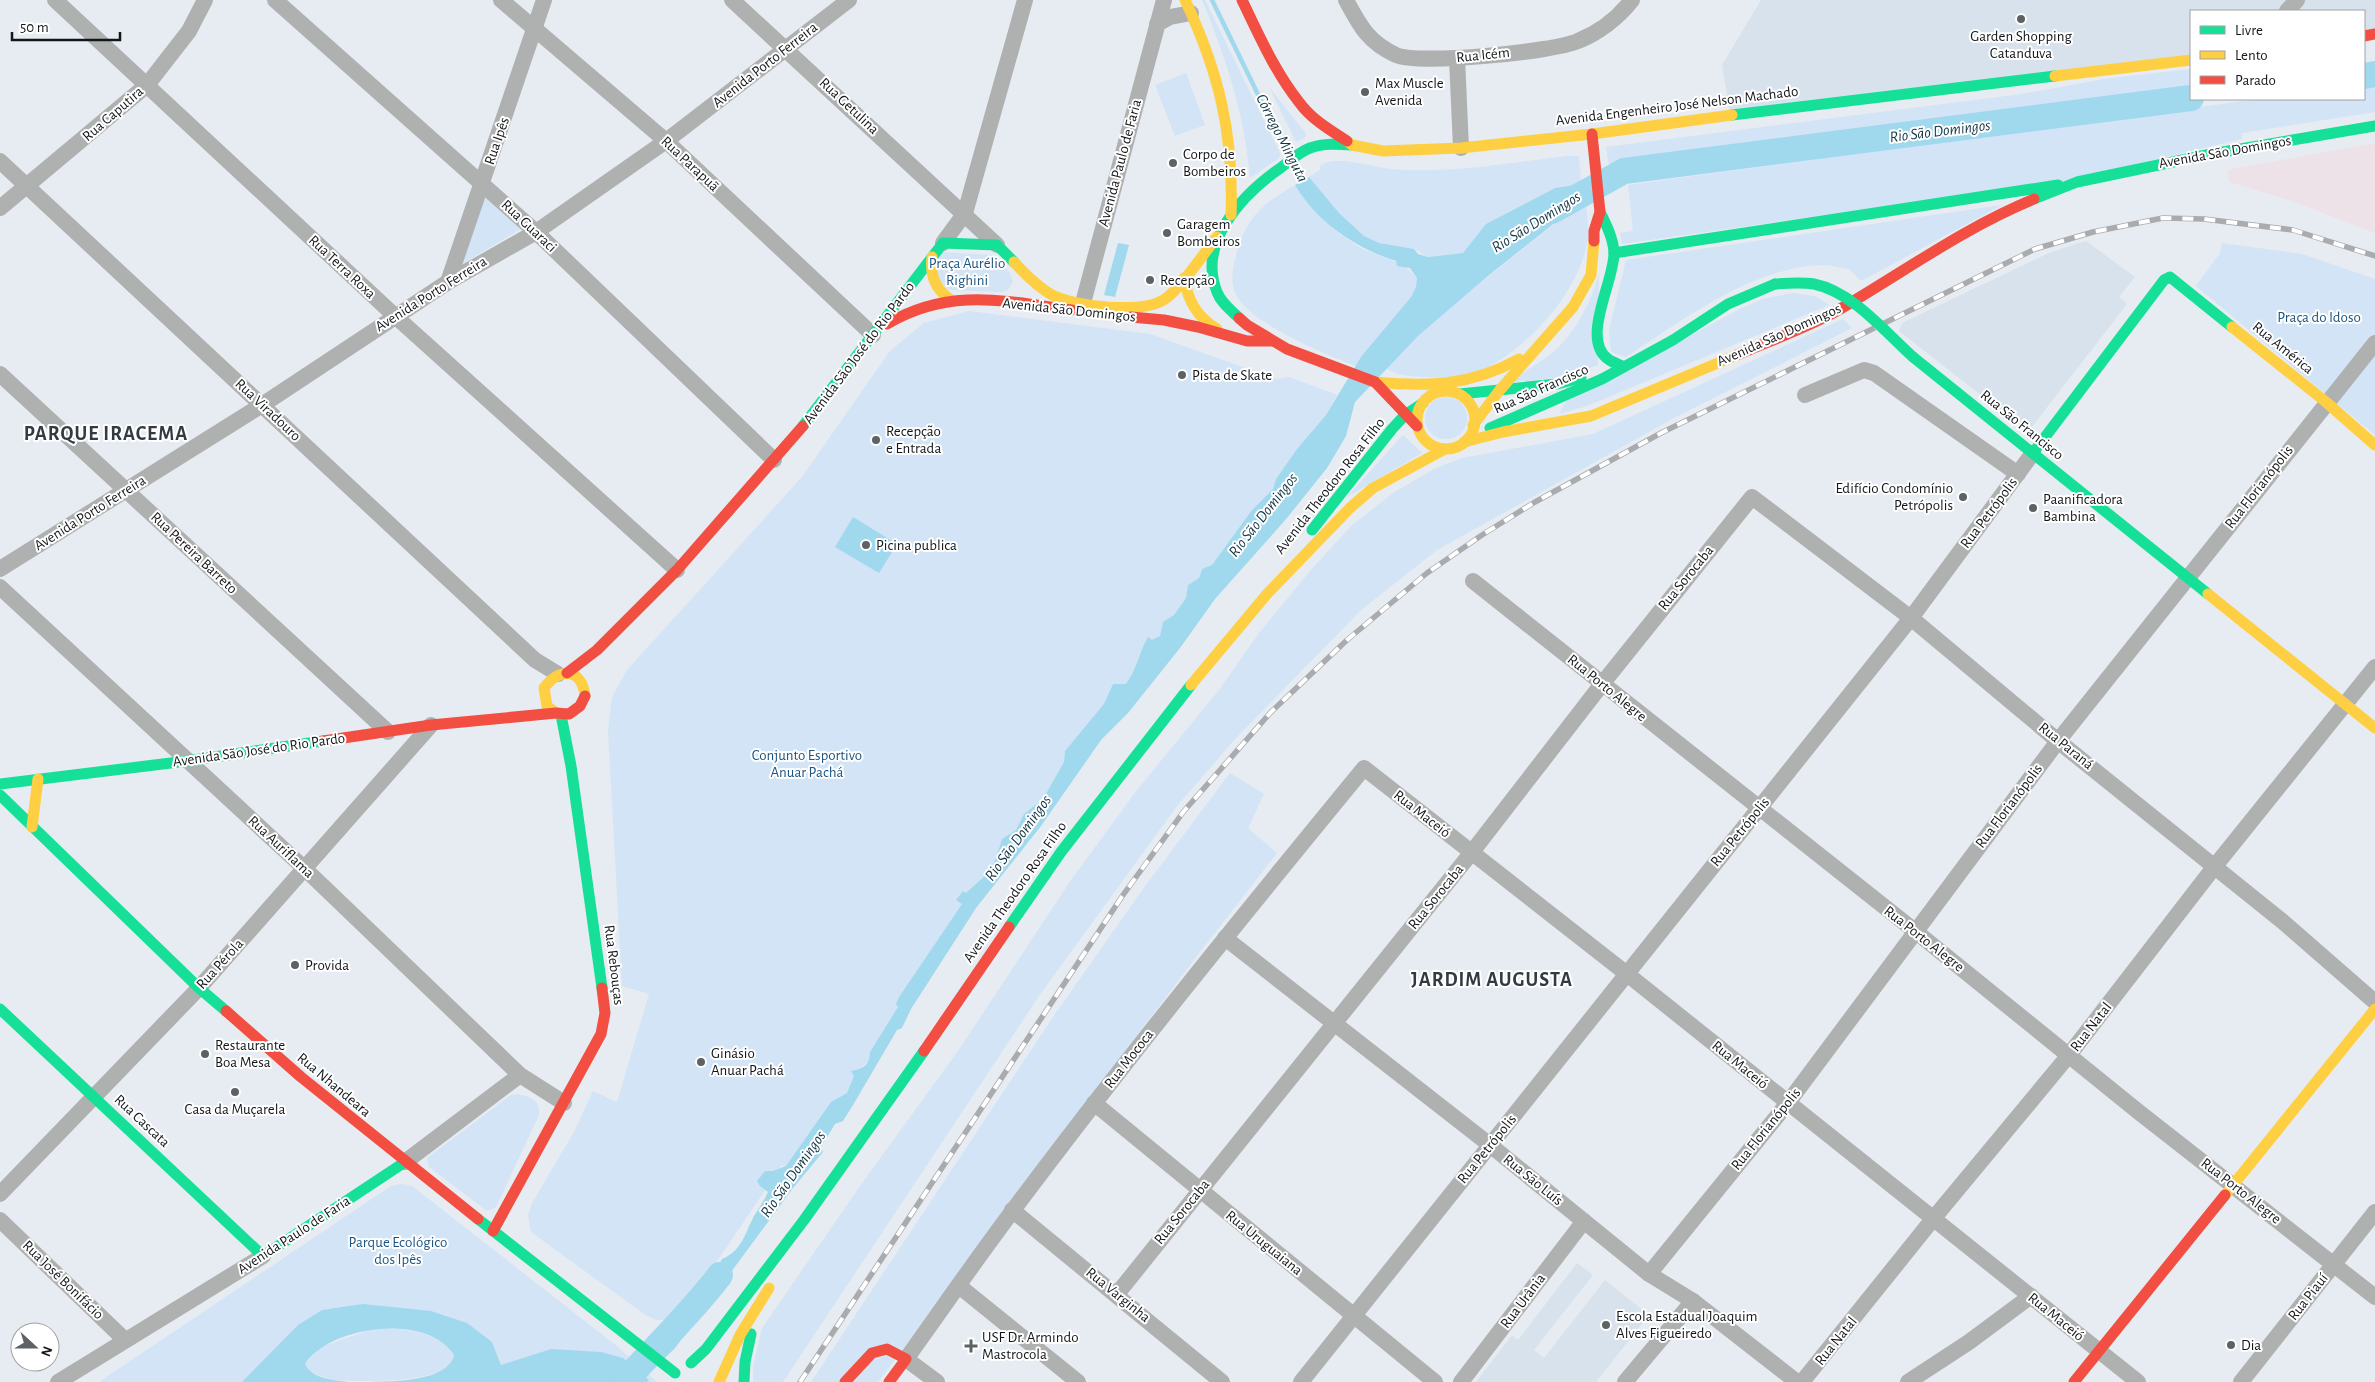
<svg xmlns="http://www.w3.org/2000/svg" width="2375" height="1382" font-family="'Alegreya Sans',sans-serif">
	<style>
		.built { fill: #d7e2ed }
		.industrial { fill: #ede2e7 }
		.green { fill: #d2e4f5 }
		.water { fill: #a0d8ee }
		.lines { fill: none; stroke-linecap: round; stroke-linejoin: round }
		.stream { stroke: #a0d8ee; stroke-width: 4.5 }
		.river { stroke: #a0d8ee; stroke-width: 26 }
		.street { stroke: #afb0b0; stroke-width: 16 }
		.fast { stroke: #16e098; stroke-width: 11 }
		.slow { stroke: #ffcf43; stroke-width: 11 }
		.jam { stroke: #f24e42; stroke-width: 11 }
		.rail-casing { stroke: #aaabae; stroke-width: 5.5 }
		.rail { stroke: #fff; stroke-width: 4; stroke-dasharray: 11; stroke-linecap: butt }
		.fast-bridge { stroke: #16e098; stroke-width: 11 }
		.poi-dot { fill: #5e6265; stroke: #fff; stroke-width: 2 }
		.labels { text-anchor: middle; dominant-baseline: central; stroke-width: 4; stroke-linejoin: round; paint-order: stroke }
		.poi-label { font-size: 15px; fill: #14171a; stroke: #fff; text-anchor: start }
		.street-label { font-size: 15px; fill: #14171a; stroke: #fff }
		.park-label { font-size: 15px; fill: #1d5582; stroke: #fff }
		.water-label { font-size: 16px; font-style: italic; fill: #143745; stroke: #fff }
		.district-label { font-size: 20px; font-weight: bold; letter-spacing: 1px; fill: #333b42; stroke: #fff }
	</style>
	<rect width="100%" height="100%" fill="#e6ecf1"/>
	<g class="built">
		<polygon points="1761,0 2375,0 2375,31 2364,32 2364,11 2191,11 2191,55 1730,114 1722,65"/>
		<polygon points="2086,241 2135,277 2119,297 2127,304 2028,432 1899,331 1902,323 2051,252"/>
		<polygon points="1577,1263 1593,1275 1534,1350 1544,1358 1605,1280 1649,1315 1596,1382 1476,1382 1512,1335 1518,1340"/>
	</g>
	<polygon class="industrial" points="2375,143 2375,233 2292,201 2229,182 2227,170"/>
	<g class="green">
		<path d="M1202,0h3l75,153 -1,5 -29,20c-5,-63 -24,-120 -48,-178z"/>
		<polygon points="2191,69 2191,94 2028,116 1609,166 1606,147 2022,94 2104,79"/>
		<polygon points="1186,73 1205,125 1175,136 1155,85"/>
		<polygon points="2375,83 2375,112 2242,133 2242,139 2064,181 1622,244 1620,233 1633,231 1628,185 2259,99 2364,99 2364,84"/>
		<polygon points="1269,87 1306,134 1305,138 1296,142"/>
		<path d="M1566,156h13l2,28 -26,4 -69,36 -23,29 -35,4 -14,-8 -35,-6 -15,-7 -25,-23 -30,-36 11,-7v-4c14,-12 53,1 71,3 57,5 118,-6 175,-13z"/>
		<path d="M1295,185c14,23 38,46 61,60 21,13 45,13 61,33l-1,9 -5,10 -56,69c-30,-12 -112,-45 -121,-76 -4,-12 0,-27 3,-38 11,-37 26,-48 58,-67z"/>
		<polygon points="485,192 522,228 456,268"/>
		<path d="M1585,199c2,12 4,27 3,38 -6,56 -71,125 -124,140 -8,2 -56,0 -65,-3 -4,-1 -9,-4 -14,-5 60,-64 133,-114 200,-170z"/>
		<path d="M2002,205l-141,76 -12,-12c-9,-1 -18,-4 -27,-4 -70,2 -139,55 -196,92l-15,-5 -2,-22 17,-70z"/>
		<polygon points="2222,243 2302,254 2375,279 2375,435 2196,286 2220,253"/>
		<polygon points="939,252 992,255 1010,273 1013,282 1008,290 1001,292 949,290 935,276"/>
		<path d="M1599,274l-1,91 -31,12 -54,5c10,-11 22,-16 34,-25 26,-19 43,-52 52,-83z"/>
		<polygon points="1793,293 1815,296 1829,305 1587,406 1559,414 1566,401 1742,308 1763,299"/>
		<path d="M969,311l181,23 126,45 13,-2 48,18 -11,20 -29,34 -21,30 -3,10 -21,21 -40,55 -10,4 -3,9 -11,7 -2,13 -12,17 -11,7 -3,14 -8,5 -4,-3c-10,14 -11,32 -22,47l-13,-1 -8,20 -40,47 -1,11 -21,37 -19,15 -8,16 -14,9 -6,19 -7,14 -23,21 -3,-2 -6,8 5,5 -63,93v9l-29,46v8l-11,9 -12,24 -16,9 -45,64 -4,-1 -81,120 -30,34 -15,1 -12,-6 -113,-82 -3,-17 4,-12 42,-71 19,-41 24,11 32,-108 -27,-8 -14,-255 4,-34 15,-27 175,-193 88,-126 34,-28z"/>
		<polygon points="1843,319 1852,328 1674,418 1437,550 1361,610 1236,738 1177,806 1039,996 783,1382 753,1382 753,1367 762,1328 865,1179 958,1051 1071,880 1137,790 1219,690 1259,633 1310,571 1351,526 1393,493 1434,469 1462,458 1593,434"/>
		<circle cx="1446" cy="418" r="21"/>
		<polygon points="1403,435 1422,453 1347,497"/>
		<polygon points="1230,773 1264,794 1248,828 1277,853 1196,957 878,1382 811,1382 1053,1017 1143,889"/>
		<path d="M519,1094c12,4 22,6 20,21l-43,92 -9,4 -58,-44 -2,-9 84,-63z"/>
		<polygon points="402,1184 412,1186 618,1347 657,1382 647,1382 649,1379 623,1358 551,1349 501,1365 492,1342 431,1311 266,1359 242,1382 99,1382 391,1186"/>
		<path d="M375,1328c27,0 63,3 79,27 -2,7 -3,12 -10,15 -25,12 -84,12 -111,10 -9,-2 -17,-6 -25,-10l-3,-6 16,-17z"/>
	</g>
	<g class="water">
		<path d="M1309,177l30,36 25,23 15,7 35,6 4,5 10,3 35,-4 23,-29 69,-36 26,-4 4,15 -96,76 -71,61 -63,66 -9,34 -19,32 -40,50 -72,81 -35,49 -52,65 -27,27 -60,86 -65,82 -65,101 -9,19 -5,2 -44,75 -10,16 -8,3 -14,23 2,5 -30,36 -118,160 -29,29 3,3 -2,2h-277c23,-1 78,0 84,-27 -27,-42 -123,-30 -149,9 7,15 29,16 44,18h-107l56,-57 24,-15 41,-6 68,7 36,12 25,19 9,23 50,-16 50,3 22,6 9,7 27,-30 35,-27 28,-49c20,-8 23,-26 32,-43 5,-8 10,-15 14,-24l-8,-6 -3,-5 8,-10h8l13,-5 45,-64 16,-9 7,-17 -3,-5c12,-2 19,-6 19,-19l28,-45 -2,-3 3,-7 63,-93 -6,-4 7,-9 3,2 23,-21 7,-14 6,-19 14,-9 8,-16 19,-15 21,-37 1,-11 39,-47 9,-20h13c11,-15 13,-32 22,-47l4,3 8,-4 3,-14 11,-7 12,-17 2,-13 11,-7 3,-9 10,-4 40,-55 21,-21 3,-10 21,-30 29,-34 35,-58 50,-60 5,-10 1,-9 -7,-10 -13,-2 -1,-5c-41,-13 -79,-39 -101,-76z"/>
		<polygon points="1118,243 1129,245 1115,297 1104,295"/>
		<polygon points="853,517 897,544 879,573 835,547"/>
	</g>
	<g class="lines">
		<g class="stream">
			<polyline points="1212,0 1287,154"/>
			<polyline points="1295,167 1304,184"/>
		</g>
		<g class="river">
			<polyline points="2364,76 2375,74"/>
			<polyline points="1552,211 1624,171 2191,98"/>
			<path d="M624,1382c32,-36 67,-69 96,-107"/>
		</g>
		<g class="street">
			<polyline points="55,0 395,316 677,570"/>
			<polyline points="275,0 536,232 774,460"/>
			<polyline points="501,0 666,141 873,335"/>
			<polyline points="732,0 997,245"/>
			<path d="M1346,0c14,26 22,42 50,55 23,10 157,-3 182,-14 20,-8 40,-23 54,-41"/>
			<polyline points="2287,11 2297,0"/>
			<polyline points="1157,24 1170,17 1191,13"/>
			<polyline points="1457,58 1461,148"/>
			<polyline points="0,161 535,660 558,674"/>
			<polyline points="0,208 147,85 189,31 205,0"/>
			<polyline points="943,243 965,213 1025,0"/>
			<polyline points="448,282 544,0"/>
			<polyline points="1083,303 1164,0"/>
			<polyline points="0,374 388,732"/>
			<polyline points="1805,395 1864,370 1874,373 2018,474"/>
			<polyline points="0,569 262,405 448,282 536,232 666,141 849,0"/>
			<polyline points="1473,581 1915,931 2140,1113 2375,1297"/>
			<polyline points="0,587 304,868 520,1075 564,1103"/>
			<polyline points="1225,938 1490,1145 1649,1274 1693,1301 1797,1382"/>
			<polyline points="1094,1103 1435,1382"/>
			<polyline points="405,1162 520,1075"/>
			<polyline points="0,1194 199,988 431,725"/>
			<polyline points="1012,1210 1222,1382"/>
			<polyline points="0,1220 125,1340"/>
			<polyline points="1649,1274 1787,1104 2058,741 2375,343"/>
			<polyline points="959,1286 1078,1382"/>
			<polyline points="1117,1294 1472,852 1602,684 1752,497 1911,618 2058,741 2282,921 2375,1002"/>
			<polyline points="58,1382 263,1256"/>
			<path d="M937,1382l-31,-23c36,-50 71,-101 108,-150 112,-150 231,-296 350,-441l263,206 511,408"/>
			<polyline points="1301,1382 1911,618 2033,453"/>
			<polyline points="1461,1382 1584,1221"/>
			<polyline points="1625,1382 1693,1301"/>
			<polyline points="1802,1382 1933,1219 2069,1055 2215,866 2375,667"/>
			<polyline points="1908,1382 1969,1342 2031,1296"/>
			<polyline points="2241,1382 2375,1212"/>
		</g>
		<g class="fast">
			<polyline points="1732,115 2055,76"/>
			<polyline points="2034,199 2077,182 2211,154 2375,126"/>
			<path d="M1600,212c6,12 13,26 14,40 1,28 -34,87 -6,107 4,3 10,5 14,7"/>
			<polyline points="1614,253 2058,185"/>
			<path d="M1239,318c-8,-8 -18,-15 -22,-26 -20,-49 25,-97 62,-123 10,-7 20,-17 31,-21 14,-5 28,-4 42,-3"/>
			<polyline points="1913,357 2208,594"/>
			<polyline points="1460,394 1557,384 1581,378"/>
			<polyline points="803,426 943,243 997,245 1014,262"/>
			<polyline points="1490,428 1602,379 1673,340 1728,304 1775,284"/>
			<polyline points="2033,453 2164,280 2170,277 2232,327"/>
			<polyline points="1312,530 1392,429 1405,415 1423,403"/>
			<polyline points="561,715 571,766 602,988"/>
			<polyline points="0,784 187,761 323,741"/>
			<polyline points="0,795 199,988 226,1011"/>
			<polyline points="1009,927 1061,852 1191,685"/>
			<polyline points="0,1009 263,1256 405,1162"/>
			<polyline points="478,1219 675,1373"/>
			<polyline points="691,1363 706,1349 804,1220 924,1051"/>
			<polyline points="744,1382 745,1362 751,1334"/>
		</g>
		<g class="slow">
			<path d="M1185,0c34,72 49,135 46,215"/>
			<polyline points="2055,76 2191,60"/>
			<polyline points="1347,141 1352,145 1383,151 1461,148 1592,134 1732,115"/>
			<path d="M932,257c-2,19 3,32 19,43"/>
			<path d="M1014,262c11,12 24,25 38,33 24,12 91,19 113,4 17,-12 38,-45 52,-62"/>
			<path d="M1184,278c4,23 13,39 33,51"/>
			<polyline points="2232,327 2326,402 2375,445"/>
			<path d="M1375,382c54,5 95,4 144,-23"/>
			<circle cx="1446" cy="420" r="29"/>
			<polyline points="1473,425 1499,391 1573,307 1591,275 1594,241"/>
			<polyline points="1464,442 1503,432 1591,416 1737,355"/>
			<polyline points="2208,594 2375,728"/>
			<polyline points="1191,685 1267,594 1350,508 1373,488 1445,449"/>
			<path d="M556,713l-9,-7 -3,-18c15,-21 38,-20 41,8"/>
			<polyline points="32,827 38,779"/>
			<polyline points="2225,1195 2375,1009"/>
			<polyline points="719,1382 740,1335 769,1288"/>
		</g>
		<g class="jam">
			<path d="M1242,0c17,35 33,72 57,102 12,17 31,28 48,39"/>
			<polyline points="2364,36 2375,34"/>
			<polyline points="1592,134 1600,212 1594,231 1594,241"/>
			<polyline points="1131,317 1164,320 1198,327 1247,341 1272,341"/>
			<polyline points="1239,318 1247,325 1287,349 1375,382 1417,426"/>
			<path d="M887,324c62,-37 118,-23 185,-14"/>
			<path d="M1737,355c32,-14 67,-26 98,-43 66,-38 128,-84 199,-113"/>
			<polyline points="567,673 597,650 677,570 803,426"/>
			<polyline points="323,741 431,725 556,713 569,714 580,706 585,696"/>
			<polyline points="226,1011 301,1077 478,1219"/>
			<polyline points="924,1051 1009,927"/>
			<polyline points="493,1231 601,1034 605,1013 602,988"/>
			<polyline points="845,1382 872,1353 887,1349 906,1359 889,1382"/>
			<polyline points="2074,1382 2225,1195"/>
		</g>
		<g class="rail-casing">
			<polyline id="rail" points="800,1382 1123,895 1184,811 1271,712 1347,640 1427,573 1482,535 1535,502 1661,433 2035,249 2093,232 2163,218 2204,219 2293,230 2375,256"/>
		</g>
		<use href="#rail" class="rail"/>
		<path class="fast-bridge" d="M1775,284c13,-1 26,-2 39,0 39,8 71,48 99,73"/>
	</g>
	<g class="poi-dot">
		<circle cx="2021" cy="19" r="5"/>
		<circle cx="1365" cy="92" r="5"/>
		<circle cx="1173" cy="163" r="5"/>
		<circle cx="1167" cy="233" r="5"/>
		<circle cx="1150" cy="280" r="5"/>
		<circle cx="1182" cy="375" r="5"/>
		<circle cx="876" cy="440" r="5"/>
		<circle cx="1963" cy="497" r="5"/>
		<circle cx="2033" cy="508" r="5"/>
		<circle cx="866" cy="545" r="5"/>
		<circle cx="295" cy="965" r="5"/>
		<circle cx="205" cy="1054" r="5"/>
		<circle cx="701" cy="1062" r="5"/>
		<circle cx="235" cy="1092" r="5"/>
		<circle cx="1606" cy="1325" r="5"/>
		<circle cx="2231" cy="1345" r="5"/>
		<path d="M968.5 1338.5h5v5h5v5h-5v5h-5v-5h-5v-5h5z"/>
	</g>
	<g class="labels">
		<g class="poi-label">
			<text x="2021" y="36" text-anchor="middle">Garden Shopping<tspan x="2021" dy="17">Catanduva</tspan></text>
			<text x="1375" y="83">Max Muscle<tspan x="1375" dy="17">Avenida</tspan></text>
			<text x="1183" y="154">Corpo de<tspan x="1183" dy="17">Bombeiros</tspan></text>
			<text x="1177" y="224">Garagem<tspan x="1177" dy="17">Bombeiros</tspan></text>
			<text x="1160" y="280">Recepção</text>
			<text x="1192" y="375">Pista de Skate</text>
			<text x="886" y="431">Recepção<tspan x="886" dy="17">e Entrada</tspan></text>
			<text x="1953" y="488" text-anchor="end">Edifício Condomínio<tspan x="1953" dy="17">Petrópolis</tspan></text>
			<text x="2043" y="499">Paanificadora<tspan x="2043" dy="17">Bambina</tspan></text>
			<text x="876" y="545">Picina publica</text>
			<text x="305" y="965">Provida</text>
			<text x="215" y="1045">Restaurante<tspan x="215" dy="17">Boa Mesa</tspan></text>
			<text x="711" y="1053">Ginásio<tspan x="711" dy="17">Anuar Pachá</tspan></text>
			<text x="235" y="1109" text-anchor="middle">Casa da Muçarela</text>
			<text x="1616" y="1316">Escola Estadual Joaquim<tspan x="1616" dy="17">Alves Figueiredo</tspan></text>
			<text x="982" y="1337">USF Dr. Armindo<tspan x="982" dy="17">Mastrocola</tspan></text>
			<text x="2241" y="1345">Dia</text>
		</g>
		<g class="street-label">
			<text transform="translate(1483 55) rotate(-6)">Rua Icém</text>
			<text transform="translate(765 65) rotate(-38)">Avenida Porto Ferreira</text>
			<text transform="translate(849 106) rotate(43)">Rua Getulina</text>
			<text transform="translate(1677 106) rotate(-7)">Avenida Engenheiro José Nelson Machado</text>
			<text transform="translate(113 114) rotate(-41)">Rua Caputira</text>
			<text transform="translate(497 141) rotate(-71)">Rua Ipês</text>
			<text transform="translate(2225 152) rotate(-10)">Avenida São Domingos</text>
			<text transform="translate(1120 163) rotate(-75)">Avenida Paulo de Faria</text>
			<text transform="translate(690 164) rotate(43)">Rua Parapuã</text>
			<text transform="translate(529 226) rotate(43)">Rua Guaraci</text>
			<text transform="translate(342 267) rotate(43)">Rua Terra Roxa</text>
			<text transform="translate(431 294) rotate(-32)">Avenida Porto Ferreira</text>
			<text transform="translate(1069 310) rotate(6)">Avenida São Domingos</text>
			<text transform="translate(1779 335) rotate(-24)">Avenida São Domingos</text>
			<text transform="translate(2283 348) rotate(39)">Rua América</text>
			<text transform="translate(859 353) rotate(-53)">Avenida São José do Rio Pardo</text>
			<text transform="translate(1541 389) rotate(-24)">Rua São Francisco</text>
			<text transform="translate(268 410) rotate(43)">Rua Viradouro</text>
			<text transform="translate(2022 425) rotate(39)">Rua São Francisco</text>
			<text transform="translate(1330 486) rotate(-52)">Avenida Theodoro Rosa Filho</text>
			<text transform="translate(2259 487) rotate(-52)">Rua Florianópolis</text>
			<text transform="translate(90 513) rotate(-32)">Avenida Porto Ferreira</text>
			<text transform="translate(1989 513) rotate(-53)">Rua Petrópolis</text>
			<text transform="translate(194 553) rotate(43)">Rua Pereira Barreto</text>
			<text transform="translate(1686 578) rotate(-51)">Rua Sorocaba</text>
			<text transform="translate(1607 688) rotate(39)">Rua Porto Alegre</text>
			<text transform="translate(2066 746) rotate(39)">Rua Paraná</text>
			<text transform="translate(259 750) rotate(-8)">Avenida São José do Rio Pardo</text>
			<text transform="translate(2009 806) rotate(-53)">Rua Florianópolis</text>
			<text transform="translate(1422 814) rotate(38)">Rua Maceió</text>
			<text transform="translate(1740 832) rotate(-51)">Rua Petrópolis</text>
			<text transform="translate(281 847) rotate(43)">Rua Auriflama</text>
			<text transform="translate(1015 892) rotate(-55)">Avenida Theodoro Rosa Filho</text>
			<text transform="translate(1436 897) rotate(-51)">Rua Sorocaba</text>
			<text transform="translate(1924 939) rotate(38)">Rua Porto Alegre</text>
			<text transform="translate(220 964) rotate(-48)">Rua Pérola</text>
			<text transform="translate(614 965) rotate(83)">Rua Rebouças</text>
			<text transform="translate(2091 1027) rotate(-52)">Rua Natal</text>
			<text transform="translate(1129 1059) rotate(-52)">Rua Mococa</text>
			<text transform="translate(1740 1065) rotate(39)">Rua Maceió</text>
			<text transform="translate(334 1085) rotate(40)">Rua Nhandeara</text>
			<text transform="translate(142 1121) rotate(43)">Rua Cascata</text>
			<text transform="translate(1766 1129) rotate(-51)">Rua Florianópolis</text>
			<text transform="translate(1487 1149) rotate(-51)">Rua Petrópolis</text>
			<text transform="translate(1533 1180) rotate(39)">Rua São Luís</text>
			<text transform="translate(2241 1191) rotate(38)">Rua Porto Alegre</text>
			<text transform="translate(1182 1212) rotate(-51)">Rua Sorocaba</text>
			<text transform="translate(294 1235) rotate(-33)">Avenida Paulo de Faria</text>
			<text transform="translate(1264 1243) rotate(39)">Rua Uruguaiana</text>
			<text transform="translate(63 1280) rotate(44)">Rua José Bonifácio</text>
			<text transform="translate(1118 1295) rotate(39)">Rua Varginha</text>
			<text transform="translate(2308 1297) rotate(-52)">Rua Piauí</text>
			<text transform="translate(1523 1301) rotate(-53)">Rua Urânia</text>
			<text transform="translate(2056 1317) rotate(39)">Rua Maceió</text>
			<text transform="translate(1836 1341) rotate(-51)">Rua Natal</text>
		</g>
		<g class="park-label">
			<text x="967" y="263">Praça Aurélio<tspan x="967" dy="17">Righini</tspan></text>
			<text x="2319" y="317">Praça do Idoso</text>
			<text x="807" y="755">Conjunto Esportivo<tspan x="807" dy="17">Anuar Pachá</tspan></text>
			<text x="398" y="1242">Parque Ecológico<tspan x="398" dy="17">dos Ipês</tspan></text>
		</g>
		<g class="water-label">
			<text transform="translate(1940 131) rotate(-7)">Rio São Domingos</text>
			<text transform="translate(1282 138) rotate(63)">Córrego Minguta</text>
			<text transform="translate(1536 222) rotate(-32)">Rio São Domingos</text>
			<text transform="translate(1263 515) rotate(-52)">Rio São Domingos</text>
			<text transform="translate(1018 838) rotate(-54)">Rio São Domingos</text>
			<text transform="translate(793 1174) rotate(-55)">Rio São Domingos</text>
		</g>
		<g class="district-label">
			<text x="106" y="434">PARQUE IRACEMA</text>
			<text x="1492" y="980">JARDIM AUGUSTA</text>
		</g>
	</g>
	<rect x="2190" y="10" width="175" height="90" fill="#ffffff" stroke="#a1a2a3"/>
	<rect x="2200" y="26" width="25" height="8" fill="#16e098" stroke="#a1a2a3"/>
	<text x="2235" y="35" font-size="15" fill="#14171a">Livre</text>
	<rect x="2200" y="51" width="25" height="8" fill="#ffcf43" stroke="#a1a2a3"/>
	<text x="2235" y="60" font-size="15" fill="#14171a">Lento</text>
	<rect x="2200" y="76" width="25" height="8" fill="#f24e42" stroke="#a1a2a3"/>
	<text x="2235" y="85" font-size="15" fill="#14171a">Parado</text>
	<g transform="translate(35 1347) rotate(111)"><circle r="24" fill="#ffffff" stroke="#a1a2a3"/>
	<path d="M0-4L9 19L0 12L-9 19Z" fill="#5e6265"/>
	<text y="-8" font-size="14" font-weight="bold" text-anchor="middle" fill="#14171a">N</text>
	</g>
	<path d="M12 32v8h108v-8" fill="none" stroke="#14171a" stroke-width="2.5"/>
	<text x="20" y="32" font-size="15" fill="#14171a" stroke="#ffffff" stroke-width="4" paint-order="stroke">50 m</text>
</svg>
